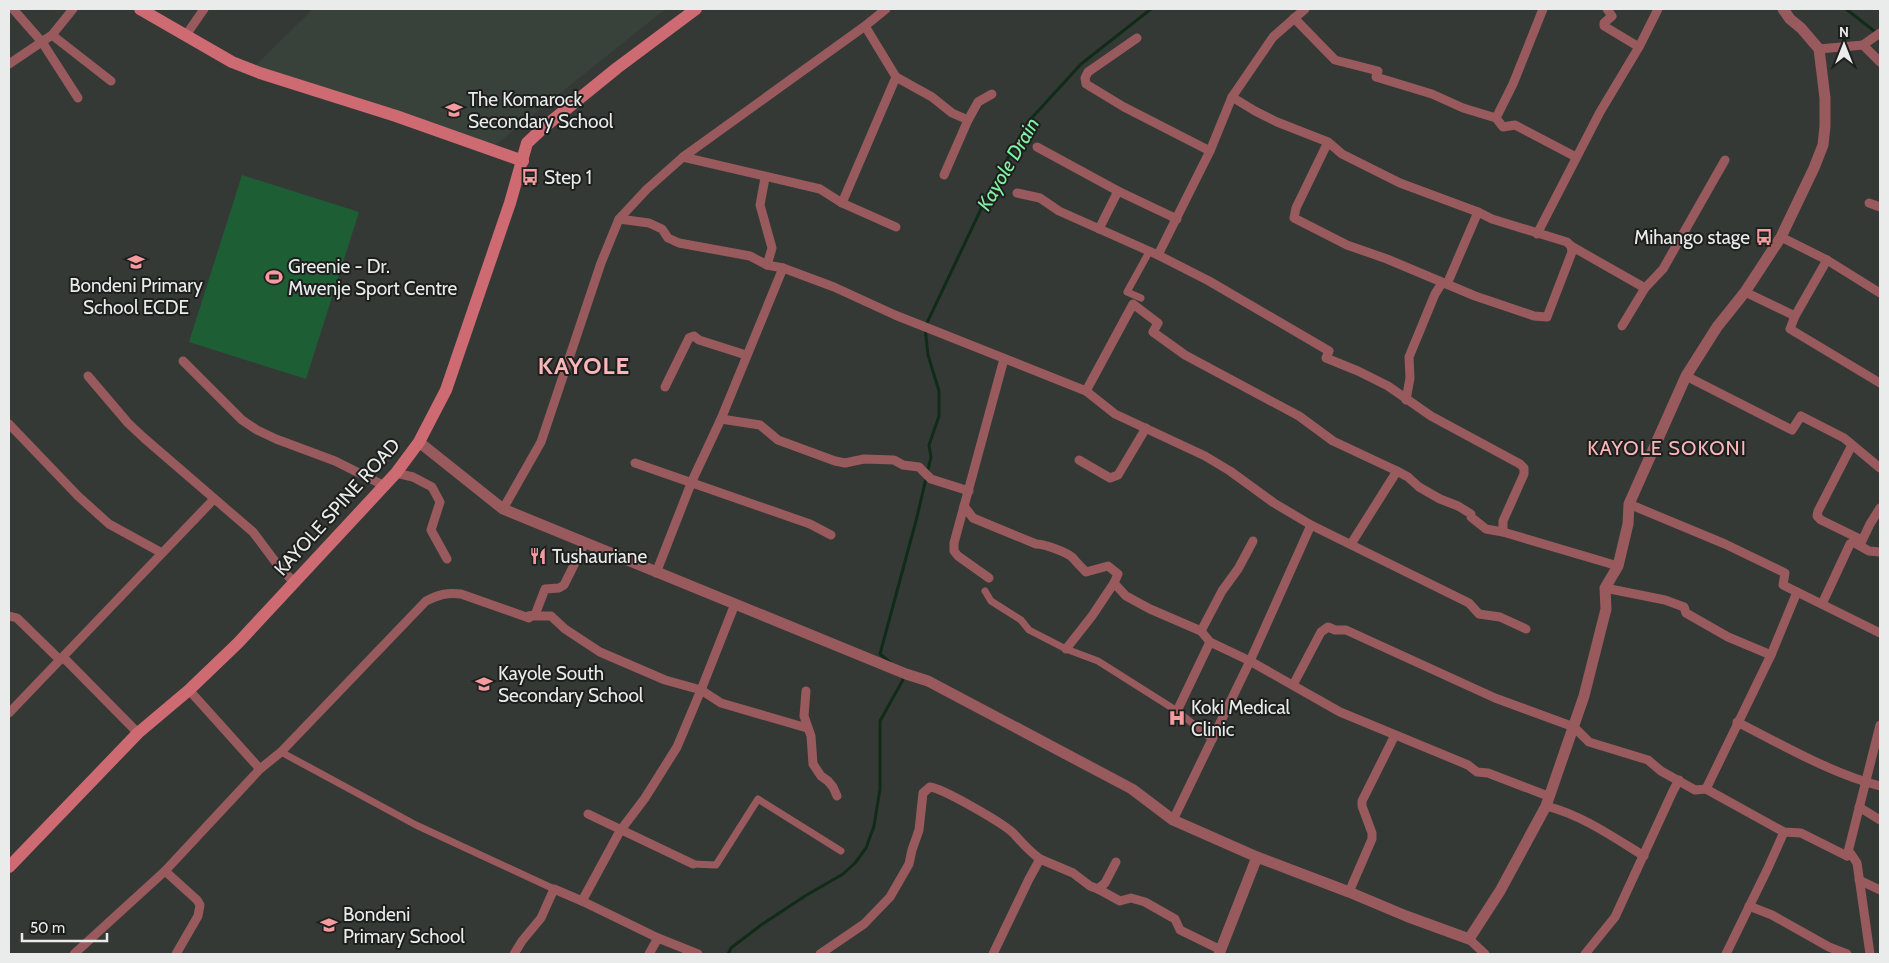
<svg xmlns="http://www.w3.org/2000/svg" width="1889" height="963" font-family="Cabin,sans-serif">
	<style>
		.built { fill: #38423a }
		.green { fill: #1e5e35 }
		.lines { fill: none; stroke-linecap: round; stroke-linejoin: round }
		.stream { stroke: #102c19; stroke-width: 3 }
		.pedestrian { stroke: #995a5d; stroke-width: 7 }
		.minor { stroke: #995a5d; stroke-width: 9 }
		.tertiary { stroke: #995a5d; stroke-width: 11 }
		.secondary { stroke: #ce6b72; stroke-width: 12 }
		.labels { text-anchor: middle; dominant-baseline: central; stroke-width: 4; stroke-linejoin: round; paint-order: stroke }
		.poi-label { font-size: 19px; fill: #e9ecea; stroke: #1d1f1e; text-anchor: start }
		.street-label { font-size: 19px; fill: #e9ecea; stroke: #1d1f1e }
		.water-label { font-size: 20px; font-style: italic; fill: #80f3a3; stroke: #1d1f1e }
		.neighbourhood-label { font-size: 20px; letter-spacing: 1px; fill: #fbb6b8; stroke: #1d1f1e }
		.district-label { font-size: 24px; font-weight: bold; letter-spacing: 1px; fill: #fbb6b8; stroke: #1d1f1e }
	</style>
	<rect width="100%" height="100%" fill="#353935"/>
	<polygon class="built" points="313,9 662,9 664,10 484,154 254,67"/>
	<polygon class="green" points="242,175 359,212 306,379 189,342"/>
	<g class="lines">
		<g class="stream">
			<polyline points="1846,9 1878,34"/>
			<polyline points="892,664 880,654 917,517 931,457 929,445 939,416 939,391 928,355 925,327 991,188 1028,122 1081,64 1151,9"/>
			<polyline points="728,954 731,948 761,925 805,896 843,874 855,863 866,848 874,826 880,789 880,721 905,676"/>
		</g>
		<g class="pedestrian">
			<polyline points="1141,298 1127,292 1149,252"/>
			<polyline points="985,591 991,601 1021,620 1029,630 1066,649 1098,661 1177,711 1213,740"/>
			<polyline points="281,752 416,825 554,889"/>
			<polyline points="693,864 716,865 758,799 841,851"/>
		</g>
		<g class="minor">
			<polyline points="13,9 42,42 78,98"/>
			<polyline points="1607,9 1612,16 1604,23 1604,26 1639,47"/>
			<polyline points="1294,18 1335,60 1378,71 1376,77 1432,94 1463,108 1496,118 1503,127 1515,125 1576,157"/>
			<polyline points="865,26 896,77 842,203 896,227"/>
			<polyline points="52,35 111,81"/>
			<polyline points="186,35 204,9"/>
			<polyline points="1137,38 1088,72 1085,78 1086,84 1124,107 1210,151"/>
			<polyline points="1863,45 1880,62"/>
			<polyline points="1819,49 1863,45 1880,33"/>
			<polyline points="9,64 52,35 73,9"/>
			<polyline points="896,77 932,97 952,113 968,120 978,102 992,94"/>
			<polyline points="1232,97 1255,111 1277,122 1328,142 1342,154 1400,183 1478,212 1492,219 1567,242 1571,246 1572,252 1547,317 1534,316 1475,296 1387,259 1347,245 1294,218 1296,208 1328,142"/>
			<polyline points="1496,118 1513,84 1543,9"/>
			<polyline points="1037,147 1118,191 1177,219"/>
			<polyline points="683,157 820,189 842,203"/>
			<polyline points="944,175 968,120"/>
			<polyline points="765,178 760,205 772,248 767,265"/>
			<polyline points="1017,193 1040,198 1059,211 1158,255 1209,281 1329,351 1326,358 1358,371 1388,386 1431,416 1520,464 1524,468 1524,474 1503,521 1503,532 1618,566"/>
			<polyline points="1869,203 1880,207"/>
			<polyline points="619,219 649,223 662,229 668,238 679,243 750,256 767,265 783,268 834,287 895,315 1086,391 1115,414 1205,456 1230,471 1274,503 1311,525 1469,603 1479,614 1500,617 1526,629"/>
			<polyline points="1099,229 1118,191"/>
			<polyline points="1537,234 1600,112 1639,47 1658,9"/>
			<polyline points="1781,237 1827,260 1880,293"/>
			<polyline points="1571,246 1645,288"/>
			<polyline points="1158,255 1210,151 1232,97 1273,37 1305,9"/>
			<polyline points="1447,284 1478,212"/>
			<polyline points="1745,292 1795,316 1790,329 1880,383"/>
			<polyline points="1795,316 1827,260"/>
			<polyline points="1622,326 1645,288 1663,269 1725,160"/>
			<polyline points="183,361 242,420 257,430 276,439 335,461 383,485"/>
			<polyline points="88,376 128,423 144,438 253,532 280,568 295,583"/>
			<polyline points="1686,376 1792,430 1801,416 1844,438 1880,468"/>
			<polyline points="665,387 689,338 694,336 699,340 746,355"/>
			<polyline points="1086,391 1133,304 1158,323 1153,332 1185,355 1299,416 1333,441 1397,471 1408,477 1419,487 1440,499 1458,506 1471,514 1471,517 1486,529 1503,532"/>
			<polyline points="1406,400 1410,378 1409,357 1435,294 1442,283"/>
			<polyline points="721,419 760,425 778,440 835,461 845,463 864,459 894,460 903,465 919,467 931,479 969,491"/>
			<polyline points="9,424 78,496 109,524 162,553"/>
			<polyline points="1852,445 1818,511 1817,516 1821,520 1862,540"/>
			<polyline points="1079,460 1110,478 1118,475 1146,428"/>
			<polyline points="635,463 810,524 831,535"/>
			<polyline points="396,473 413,477 432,487 440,502 431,530 447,559"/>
			<polyline points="1629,504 1725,544 1785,573 1783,585 1880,633"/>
			<path d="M964,506l9,12 63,26c8,0 31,8 37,14 4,5 8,9 13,14l22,-6 10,8 -4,9 12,13 24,13 51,22 9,11 40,19 90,51 128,53 9,7 11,1 60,23"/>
			<polyline points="503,509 541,442 601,263 619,219 647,189 683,157 865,26 886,9"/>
			<polyline points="1351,544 1397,471"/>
			<polyline points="1860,545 1870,524 1880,508"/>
			<polyline points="656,573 692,481 721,419 783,268"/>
			<polyline points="989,578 958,556 954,551 954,543 1004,359"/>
			<polyline points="1605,588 1665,600 1684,607 1686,613 1728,637 1771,655"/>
			<polyline points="1822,604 1850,544 1853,542 1869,551 1880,552"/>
			<polyline points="9,616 17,618 60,660"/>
			<polyline points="529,616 551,616 565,629 600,652 665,680 701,690 721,703 807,728"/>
			<polyline points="1201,631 1222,591 1238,569 1253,541"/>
			<polyline points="1066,649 1092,616 1114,583"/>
			<polyline points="63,657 138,733"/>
			<polyline points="1293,685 1321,632 1328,627 1335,630 1346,630 1495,698 1574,727 1589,742 1648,760 1661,771 1695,790 1706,789 1784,832 1801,833 1847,856 1851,854 1857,863 1870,954"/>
			<polyline points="189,690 260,769"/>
			<polyline points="806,691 804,716 811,736 813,764 821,776 828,781 833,787 837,796"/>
			<polyline points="1177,711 1210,642"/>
			<polyline points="9,713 214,499"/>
			<path d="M1737,722c46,23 93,51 143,64"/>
			<polyline points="1706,789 1771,655 1797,592"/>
			<path d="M1546,806c36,9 67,31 98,50"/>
			<polyline points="1859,807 1880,820"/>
			<polyline points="588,814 693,864"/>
			<polyline points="1173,820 1250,661 1311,525"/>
			<polyline points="1847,856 1880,725"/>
			<polyline points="165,871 197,900 200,905 198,916 176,954"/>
			<polyline points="1859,880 1880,890"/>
			<polyline points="1098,889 1120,901 1131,898 1145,902 1175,919 1180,930 1221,950"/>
			<polyline points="1349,892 1372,839 1372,833 1362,806 1362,801 1395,735"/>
			<polyline points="582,901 658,938 698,954"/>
			<polyline points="1749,906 1772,915 1829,947 1847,954"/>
			<polyline points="1469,939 1485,954"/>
			<path d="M74,954l91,-83 95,-102 21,-17 145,-151c12,-6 21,-9 35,-7l68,24v-2l6,-1 10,-26 14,-1 5,-3 21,-42"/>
			<polyline points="514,954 522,941 541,918 554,889 582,901 620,831 645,798 677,747 701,690 735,604"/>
			<polyline points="649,954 658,938"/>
			<path d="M820,954l44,-30 26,-27 19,-33 3,-14 7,-20 4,-37 7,-6c12,1 77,38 85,48 8,9 15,17 25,24"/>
			<polyline points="993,954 1029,879 1040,859 1073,873 1090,886 1098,889 1105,883 1116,862"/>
			<polyline points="1585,954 1615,917 1673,791 1679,780"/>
			<polyline points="1726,954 1767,870 1784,832"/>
		</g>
		<g class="tertiary">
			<polyline points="419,442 503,509 906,674 928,681 1132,789 1173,820 1257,857 1349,892 1406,916 1469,939 1500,891 1546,806 1584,696 1606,609 1605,588 1618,566 1628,524 1629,504 1686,376 1717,327 1745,292 1781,237 1814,168 1823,145 1825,126 1825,98 1819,49 1801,28 1790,19 1783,9"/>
			<polyline points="1219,954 1257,857"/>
		</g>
		<g class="secondary">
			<polyline points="140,9 232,62 260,73 396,116 523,161"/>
			<polyline points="9,867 138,733 189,690 238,643 396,473 419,442 446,390 510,203 527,143 543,128 617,68 696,9"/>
		</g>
	</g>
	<defs>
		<g id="school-bare" transform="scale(1.35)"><path d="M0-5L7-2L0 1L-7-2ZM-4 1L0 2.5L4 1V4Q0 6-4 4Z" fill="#f59b9f" stroke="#1d1f1e" stroke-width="2.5" paint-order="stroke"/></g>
		<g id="bus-bare" transform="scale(1.35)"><path d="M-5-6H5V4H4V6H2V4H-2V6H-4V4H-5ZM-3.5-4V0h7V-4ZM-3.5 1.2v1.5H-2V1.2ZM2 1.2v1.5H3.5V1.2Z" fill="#f59b9f" stroke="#1d1f1e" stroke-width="2.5" paint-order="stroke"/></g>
		<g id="stadium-bare" transform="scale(1.35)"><path d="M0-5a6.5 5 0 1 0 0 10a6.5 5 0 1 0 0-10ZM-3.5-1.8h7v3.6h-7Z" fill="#f59b9f" stroke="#1d1f1e" stroke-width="2.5" paint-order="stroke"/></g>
		<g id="restaurant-bare" transform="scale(1.35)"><path d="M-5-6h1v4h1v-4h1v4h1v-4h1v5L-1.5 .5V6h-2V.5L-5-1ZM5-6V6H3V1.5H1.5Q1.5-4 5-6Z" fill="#f59b9f" stroke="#1d1f1e" stroke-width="2.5" paint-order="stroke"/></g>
		<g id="hospital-bare" transform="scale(1.35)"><path d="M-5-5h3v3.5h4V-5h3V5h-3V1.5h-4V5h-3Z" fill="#f59b9f" stroke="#1d1f1e" stroke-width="2.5" paint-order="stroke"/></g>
	</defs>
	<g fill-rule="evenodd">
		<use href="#school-bare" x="454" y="110"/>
		<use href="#bus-bare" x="530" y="177"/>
		<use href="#bus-bare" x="1764" y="237"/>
		<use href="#school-bare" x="136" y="262"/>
		<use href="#stadium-bare" x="274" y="277"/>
		<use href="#restaurant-bare" x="538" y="556"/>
		<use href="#school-bare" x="484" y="684"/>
		<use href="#hospital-bare" x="1177" y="718"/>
		<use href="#school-bare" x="329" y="925"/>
	</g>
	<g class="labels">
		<g class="poi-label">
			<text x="468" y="99">The Komarock<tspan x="468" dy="22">Secondary School</tspan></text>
			<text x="544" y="177">Step 1</text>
			<text x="1750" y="237" text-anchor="end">Mihango stage</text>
			<text x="288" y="266">Greenie - Dr.<tspan x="288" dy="22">Mwenje Sport Centre</tspan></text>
			<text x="136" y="285" text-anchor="middle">Bondeni Primary<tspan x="136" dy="22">School ECDE</tspan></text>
			<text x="552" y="556">Tushauriane</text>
			<text x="498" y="673">Kayole South<tspan x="498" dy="22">Secondary School</tspan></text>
			<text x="1191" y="707">Koki Medical<tspan x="1191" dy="22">Clinic</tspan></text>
			<text x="343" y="914">Bondeni<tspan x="343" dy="22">Primary School</tspan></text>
		</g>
		<g class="street-label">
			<text transform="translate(337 507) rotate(-48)">KAYOLE SPINE ROAD</text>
		</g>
		<g class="water-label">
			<text transform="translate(1008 164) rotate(-60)">Kayole Drain</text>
		</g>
		<g class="neighbourhood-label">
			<text x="1667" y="448">KAYOLE SOKONI</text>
		</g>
		<g class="district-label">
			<text x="584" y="365">KAYOLE</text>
		</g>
	</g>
	<rect width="1889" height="963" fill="none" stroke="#e9ecea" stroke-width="20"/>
	<g transform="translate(1844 45)" stroke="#1d1f1e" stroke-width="4" paint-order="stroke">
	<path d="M0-4L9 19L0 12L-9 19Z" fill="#e9ecea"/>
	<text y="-8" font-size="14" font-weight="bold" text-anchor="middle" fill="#e9ecea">N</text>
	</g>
	<path d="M22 933v8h85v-8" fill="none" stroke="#e9ecea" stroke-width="2.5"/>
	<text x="30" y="933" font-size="15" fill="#e9ecea" stroke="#1d1f1e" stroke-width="4" paint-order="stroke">50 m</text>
</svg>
